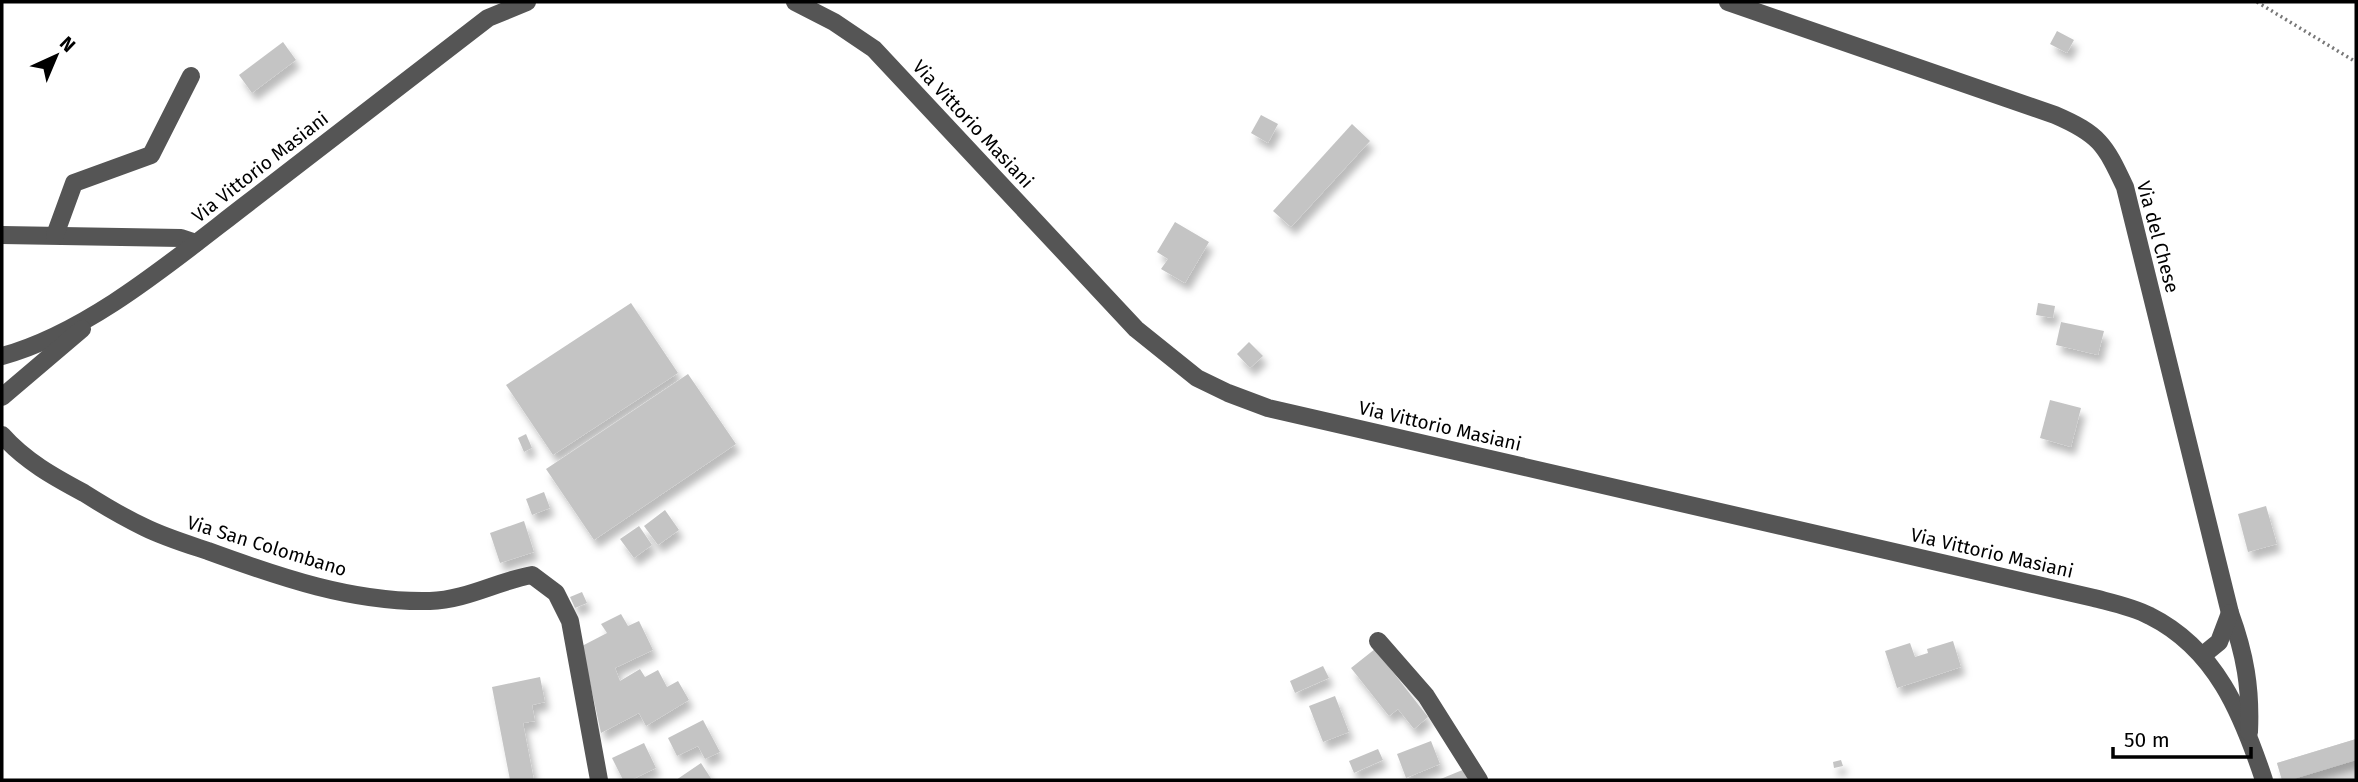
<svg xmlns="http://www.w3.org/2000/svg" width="2358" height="782" font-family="'Fira Sans',sans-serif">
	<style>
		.green { fill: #dcdcdc }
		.building { fill: #c4c4c4; filter: url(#shadow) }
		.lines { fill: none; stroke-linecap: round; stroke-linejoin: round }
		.path { stroke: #777; stroke-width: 3.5; stroke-dasharray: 2 3.5; stroke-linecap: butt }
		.minor { stroke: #555; stroke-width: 18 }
		.labels { text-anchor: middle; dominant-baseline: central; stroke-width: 5; stroke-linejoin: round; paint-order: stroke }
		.street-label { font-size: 19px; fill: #000; stroke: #fff }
	</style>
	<defs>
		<filter id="shadow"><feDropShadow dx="4.5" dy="8" stdDeviation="3.5" flood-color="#0004"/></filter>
	</defs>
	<rect width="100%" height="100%" fill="#fff"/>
	<polygon class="green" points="2356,739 2356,780 2282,780 2277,763"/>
	<g class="building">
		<polygon points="2057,31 2074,40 2067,53 2050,44"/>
		<polygon points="283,42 296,60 252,93 239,75"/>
		<polygon points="1261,115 1278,124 1268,143 1251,133"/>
		<polygon points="1352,124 1370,141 1291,227 1273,211"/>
		<polygon points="1175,222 1209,242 1185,283 1161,269 1168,259 1157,252"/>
		<polygon points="631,303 678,373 553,455 506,385"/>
		<polygon points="2038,303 2055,306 2053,318 2036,315"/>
		<polygon points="2061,322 2104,331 2098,355 2056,345"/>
		<polygon points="1249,342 1263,356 1250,368 1237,354"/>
		<polygon points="688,374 736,444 594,540 546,469"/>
		<polygon points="2050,400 2081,408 2071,447 2040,438"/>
		<polygon points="526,434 532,448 524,452 518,438"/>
		<polygon points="544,492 550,508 532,515 526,499"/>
		<polygon points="2266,506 2277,544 2248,552 2238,514"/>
		<polygon points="665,510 679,530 658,545 644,526"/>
		<polygon points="524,521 534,552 500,563 490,533"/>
		<polygon points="639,526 652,545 634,558 620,539"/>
		<polygon points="582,592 587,603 575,608 570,597"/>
		<polygon points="621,614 628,626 639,621 653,650 615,668 620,681 640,669 645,677 658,670 667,687 678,681 689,700 646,726 639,713 601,733 582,646 607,633 601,624"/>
		<polygon points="1953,641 1961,667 1897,688 1885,651 1910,643 1915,657 1928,653 1927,649"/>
		<polygon points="1375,649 1428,717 1414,729 1398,709 1389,716 1351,668"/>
		<polygon points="1323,666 1329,678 1295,693 1290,681"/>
		<polygon points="540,677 545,702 532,705 535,721 523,723 534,780 510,780 492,687"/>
		<polygon points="1335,696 1349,732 1323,742 1309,706"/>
		<polygon points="703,720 720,752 705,759 698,746 677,756 668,738"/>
		<polygon points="2356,739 2356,760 2290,780 2282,780 2277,763"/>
		<polygon points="1431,741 1440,764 1406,778 1397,754"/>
		<polygon points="644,743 656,768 631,780 623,780 612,758"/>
		<polygon points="1378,749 1383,760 1354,773 1349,761"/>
		<polygon points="1841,760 1843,766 1834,768 1833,762"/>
		<polygon points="701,763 712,780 676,780"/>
		<polygon points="1465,769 1470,780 1438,780"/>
	</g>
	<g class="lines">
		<polyline class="path" points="2257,2 2356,62"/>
		<g class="minor">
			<path d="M795,2l39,20 40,27 262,280 61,49 31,15 40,15 826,190c19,5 39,9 56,18 66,33 92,98 114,164"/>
			<path d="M1728,2l327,113c44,19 50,29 70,72l105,426c15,41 21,75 19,119"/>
			<polyline points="2,235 181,238 196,243"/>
			<polyline points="55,235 74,183 151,155 191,76"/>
			<path d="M2,356c88,-24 174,-98 246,-153 80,-62 160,-123 240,-185l39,-16"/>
			<polyline points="2,397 82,329"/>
			<path d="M2,435c23,26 52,42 82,58 19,12 39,24 60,34 20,10 43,17 64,24 71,26 146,52 222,50 36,-1 68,-20 102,-26l24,18 14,28 29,159"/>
			<polyline points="1378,641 1426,696 1479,780"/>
			<polyline points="2203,655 2219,642 2230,613"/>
		</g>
	</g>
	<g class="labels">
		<g class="street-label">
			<text transform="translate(973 124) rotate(47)">Via Vittorio Masiani</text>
			<text transform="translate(260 167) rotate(-38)">Via Vittorio Masiani</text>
			<text transform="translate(2158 237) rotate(75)">Via del Chese</text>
			<text transform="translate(1440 426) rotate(13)">Via Vittorio Masiani</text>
			<text transform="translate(267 546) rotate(17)">Via San Colombano</text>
			<text transform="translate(1992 553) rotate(13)">Via Vittorio Masiani</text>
		</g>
	</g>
	<rect width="2358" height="782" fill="none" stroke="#000000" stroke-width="7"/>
	<g transform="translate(56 56) rotate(44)" stroke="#ffffff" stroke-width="5" paint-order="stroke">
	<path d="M0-5L12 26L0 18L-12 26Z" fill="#000000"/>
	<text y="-10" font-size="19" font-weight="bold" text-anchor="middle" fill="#000000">N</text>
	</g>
	<path d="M2113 747v10h138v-10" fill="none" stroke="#000000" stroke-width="3.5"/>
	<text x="2124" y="747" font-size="21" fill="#000000" stroke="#ffffff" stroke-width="5" paint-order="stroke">50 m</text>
</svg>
